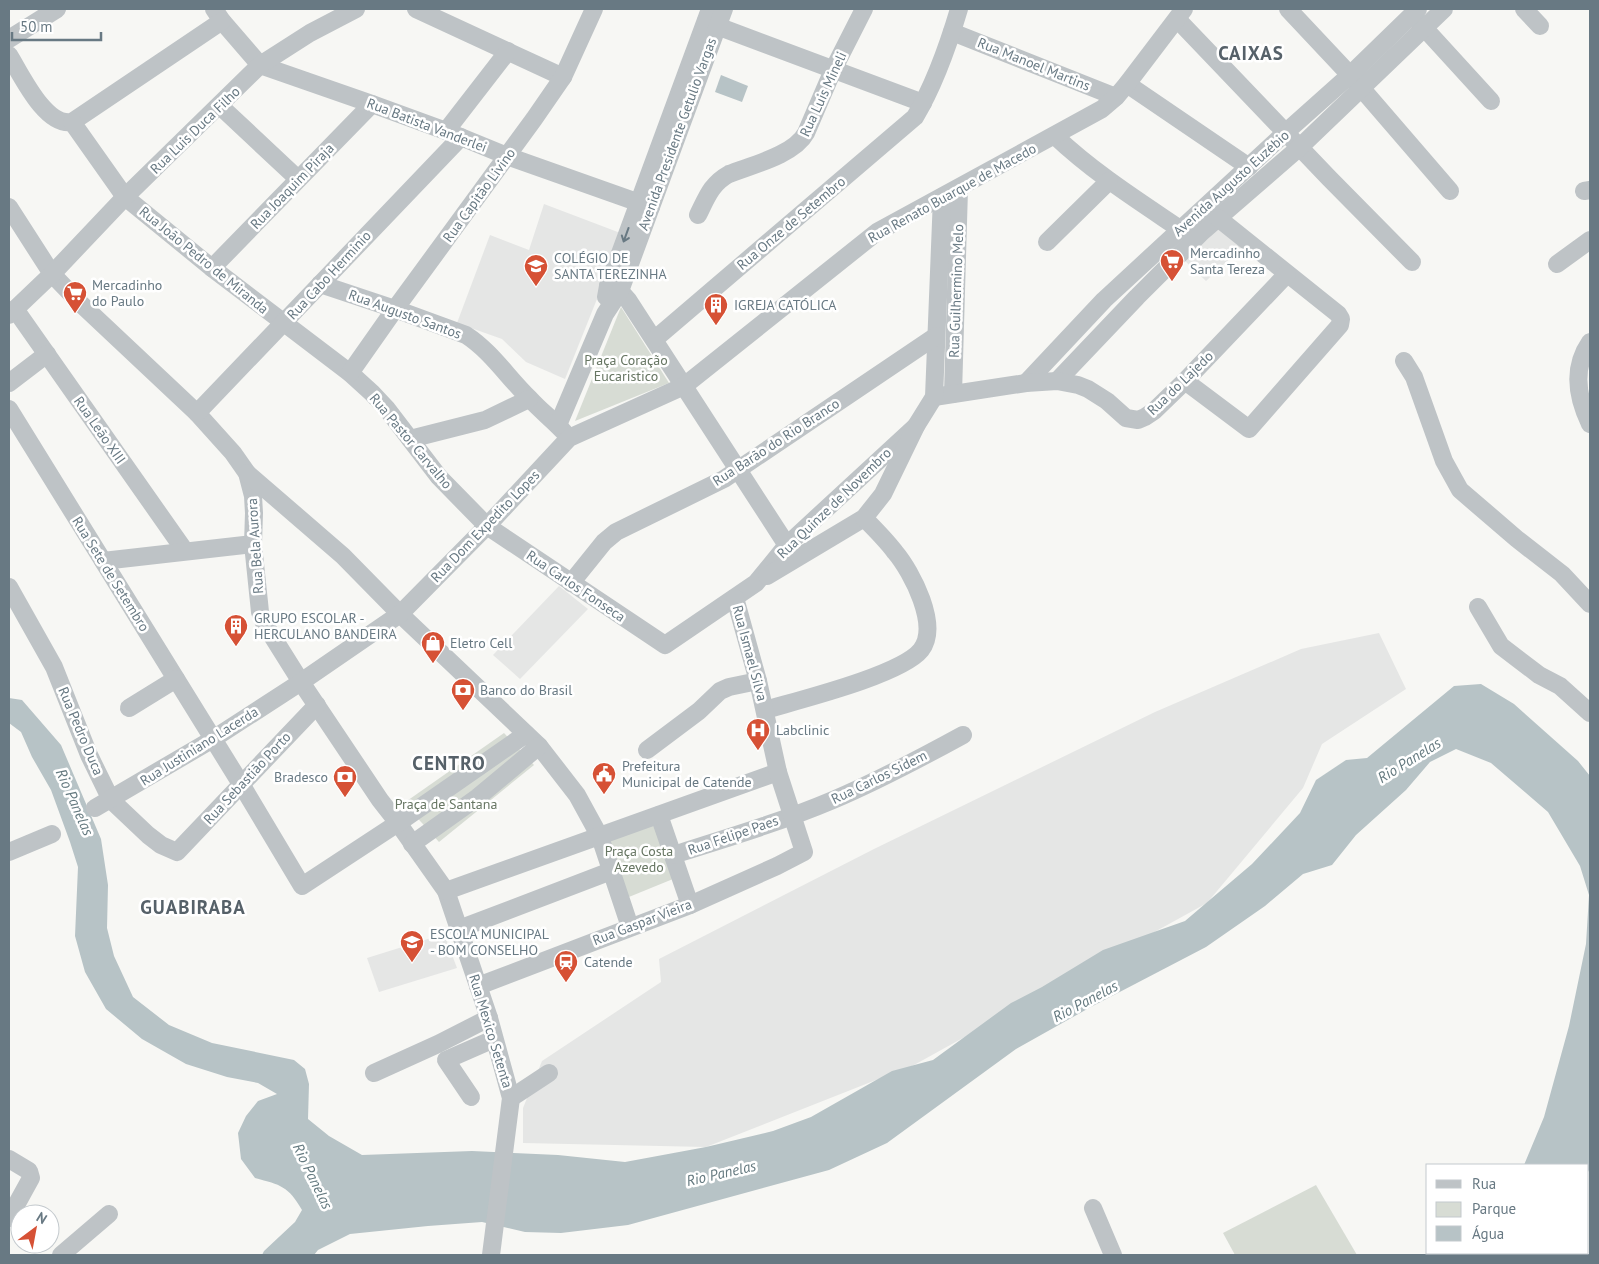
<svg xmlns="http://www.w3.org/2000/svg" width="1599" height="1264" font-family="'PT Sans',sans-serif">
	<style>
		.built { fill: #e5e6e5 }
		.green { fill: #d7dcd4 }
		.water { fill: #b7c3c6 }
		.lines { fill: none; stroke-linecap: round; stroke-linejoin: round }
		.minor { stroke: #bec3c6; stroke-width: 18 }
		.oneway { stroke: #687983 }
		.labels { text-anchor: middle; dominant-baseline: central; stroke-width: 5; stroke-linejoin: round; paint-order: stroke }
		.street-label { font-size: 14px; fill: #687983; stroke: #fff }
		.poi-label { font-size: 14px; fill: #687983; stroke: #fff; text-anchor: start }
		.park-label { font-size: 14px; fill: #677663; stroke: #fff }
		.water-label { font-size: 15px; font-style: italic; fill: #64797f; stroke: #fff }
		.district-label { font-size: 19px; font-weight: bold; letter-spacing: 1px; fill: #566169; stroke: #fff }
	</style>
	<rect width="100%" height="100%" fill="#f7f7f4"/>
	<g class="built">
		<polygon points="544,204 623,234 565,379 526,362 502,339 457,323 490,235 529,250"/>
		<polygon points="1218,228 1241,248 1206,281 1182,258"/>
		<polygon points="559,586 588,609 520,679 493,655"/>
		<polygon points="1379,633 1406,689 1322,744 1303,788 1207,903 914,1065 706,1147 523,1143 523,1108 542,1061 661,982 659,959 874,849 1155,712 1301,649"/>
		<polygon points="444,934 457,968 379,992 367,958"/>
	</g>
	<g class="green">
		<polygon points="621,307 669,383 575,421"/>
		<polygon points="504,733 534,765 439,842 404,803"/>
		<polygon points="656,820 673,879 624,899 604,839"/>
		<polygon points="1316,1185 1357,1255 1235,1255 1223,1233"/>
	</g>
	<g class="water">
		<polygon points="721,75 748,86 742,102 715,92"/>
		<path d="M1481,684l33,20 64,57 12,15v392l-2,4v-7h-64l20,-48 25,-91 17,-82 3,-49 -9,-29 -32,-54 -57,-49 -35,-14 -26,13 -24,28 -50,45 -24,30 -29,9 -38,32 -59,41 -117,61 -73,41 -129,94 -58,27 -201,55 -67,8 -36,-1 -43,-10 -54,4 -78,8 -32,16 -4,5h-52l2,-4 31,-29 7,-12c-14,-24 -21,-25 -47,-32l-14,-19 -3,-26 8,-17 12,-15 19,-7 -19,-11 -31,-6 -41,-13 -44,-25 -36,-30 -21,-37 -10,-36 3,-69 -8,-25 -19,-52 -19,-33 -11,-25 -12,-9v-25l13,2 39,45 40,94 7,46 -1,43 7,28 19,41 36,28 43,18 82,17 11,9 4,15 -1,35 21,17 33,19 110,-4 86,4 67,7 81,-15 67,-16 38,-14 81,-46 41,-11 78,-57 31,-16 61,-37 82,-29 67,-57 48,-51 16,-33 30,-20 21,-2 87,-72z"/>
	</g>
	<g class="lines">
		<g class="minor">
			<polyline points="214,9 222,21 260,65 372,104 446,131 507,156 651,207"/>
			<polyline points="416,9 563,77"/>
			<polyline points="1288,9 1350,75 1450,191"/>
			<polyline points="1524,9 1540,26"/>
			<polyline points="1177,19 1329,178 1412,262"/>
			<polyline points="1417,20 1491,101"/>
			<polyline points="706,21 717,26 923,103"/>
			<polyline points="952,32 1116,97"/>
			<polyline points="9,39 57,9"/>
			<path d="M9,55c12,19 36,72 63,67l150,-101"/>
			<polyline points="1127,84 1249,167"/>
			<polyline points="220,106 298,179"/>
			<polyline points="72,122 125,197 212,268 350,373 372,393 387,409 439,477 487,526 665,645 756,583 787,545 916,426"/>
			<polyline points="446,131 508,51"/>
			<path d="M1055,136c38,36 82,64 125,93"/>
			<polyline points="1584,191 1590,190"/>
			<polyline points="9,207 52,274 80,303 197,413 233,453 247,473 253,496 254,513 253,544 260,612 264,623 301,682 380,800 398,823 446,891 489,1018 511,1098 491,1255"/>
			<path d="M698,215c9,-18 13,-31 31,-41 23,-9 65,-19 77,-41l27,-63 31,-61"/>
			<polyline points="1047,242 1109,181"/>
			<polyline points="1557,264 1590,240"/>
			<polyline points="212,268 372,104"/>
			<path d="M320,284l75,25 71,26c26,17 42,43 64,64 11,12 23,21 34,33"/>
			<polyline points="608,286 620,291 628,300 792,553"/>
			<polyline points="606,297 608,286 710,9"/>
			<polyline points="15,309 185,551"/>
			<polyline points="9,315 52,274 125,197 260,65 310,33 356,9"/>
			<path d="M655,339l260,-222c20,-33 33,-71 44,-108"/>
			<path d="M1590,342c-18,26 -13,55 0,82"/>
			<polyline points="1404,361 1414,377 1444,461 1460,490 1517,539 1562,574 1590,604"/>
			<polyline points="350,373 395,309 534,119 563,77 594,9"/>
			<polyline points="1057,381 1137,297 1202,232 1300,147 1444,9"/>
			<polyline points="1185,381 1249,429 1340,325 1341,319 1338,314 1218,218"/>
			<polyline points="9,383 47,354"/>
			<polyline points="1026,383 1104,300 1286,132 1350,75 1418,9"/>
			<polyline points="953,394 959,189"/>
			<polyline points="934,397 1026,383 1057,381 1078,385 1088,389 1107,401 1126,418 1138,420 1145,417 1154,411 1185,381 1287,274"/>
			<polyline points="9,409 241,784 302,886 398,823 526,734"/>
			<polyline points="197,413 461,137"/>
			<polyline points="558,425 605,314 620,291 724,9"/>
			<polyline points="410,439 485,420 529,399"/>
			<polyline points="247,473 343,556 400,614 539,746 577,795 600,837 630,927"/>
			<polyline points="103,561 253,544"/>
			<polyline points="767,576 864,518 883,494 916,426 934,397 942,197"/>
			<polyline points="571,583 604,542 616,532 724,479 936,336"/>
			<polyline points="9,587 54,667 89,755 111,800 148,835 161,845 177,852 317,705"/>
			<polyline points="1478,607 1501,646 1539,675 1560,686 1590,713"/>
			<polyline points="129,708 176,679"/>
			<path d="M765,710c34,-10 136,-35 156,-60 19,-24 -9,-78 -26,-98 -9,-12 -20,-23 -31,-34"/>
			<polyline points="647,750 699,711 720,691 729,687 758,681"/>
			<polyline points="95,808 213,739 301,682 400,614 487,526 569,438 684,386 877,232 1102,109 1116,97 1127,84 1184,9"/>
			<polyline points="659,815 690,905"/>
			<polyline points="412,844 478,797 539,746"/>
			<polyline points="9,852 52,834"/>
			<path d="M673,855c54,-17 108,-33 160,-55 45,-19 88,-42 130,-65"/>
			<polyline points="446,891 778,772"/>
			<polyline points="459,929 611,871"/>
			<polyline points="478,986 690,905 777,866 804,852 778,772 758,681 735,598"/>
			<polyline points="374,1073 438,1044 489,1018"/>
			<polyline points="471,1097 446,1060 494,1039"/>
			<polyline points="511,1098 549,1073"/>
			<polyline points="9,1159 29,1171 31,1178 9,1218"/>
			<polyline points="1093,1208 1113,1255"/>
			<polyline points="61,1255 109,1214"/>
		</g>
	</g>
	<defs><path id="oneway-shaft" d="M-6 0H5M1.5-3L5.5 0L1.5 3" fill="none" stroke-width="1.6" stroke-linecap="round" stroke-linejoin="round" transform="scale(1.25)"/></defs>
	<use class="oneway" href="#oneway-shaft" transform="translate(626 235) rotate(110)"/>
	<defs>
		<g id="supermarket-pin" transform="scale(1.25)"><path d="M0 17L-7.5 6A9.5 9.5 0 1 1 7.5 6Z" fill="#d65135" stroke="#fff"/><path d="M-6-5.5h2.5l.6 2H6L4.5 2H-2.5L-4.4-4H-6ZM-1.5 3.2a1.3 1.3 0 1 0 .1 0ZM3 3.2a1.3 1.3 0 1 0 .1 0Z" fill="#fff"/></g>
		<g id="school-pin" transform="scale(1.25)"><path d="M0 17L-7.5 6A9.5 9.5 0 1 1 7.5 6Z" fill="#d65135" stroke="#fff"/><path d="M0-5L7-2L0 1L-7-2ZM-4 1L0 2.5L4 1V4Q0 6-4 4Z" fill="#fff"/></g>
		<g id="building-pin" transform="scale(1.25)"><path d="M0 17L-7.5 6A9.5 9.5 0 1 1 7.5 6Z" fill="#d65135" stroke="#fff"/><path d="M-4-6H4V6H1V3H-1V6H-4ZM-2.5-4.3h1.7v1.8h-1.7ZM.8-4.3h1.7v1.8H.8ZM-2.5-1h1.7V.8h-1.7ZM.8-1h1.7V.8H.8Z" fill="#fff"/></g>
		<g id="shop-pin" transform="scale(1.25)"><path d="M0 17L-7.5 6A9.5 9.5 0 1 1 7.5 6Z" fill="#d65135" stroke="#fff"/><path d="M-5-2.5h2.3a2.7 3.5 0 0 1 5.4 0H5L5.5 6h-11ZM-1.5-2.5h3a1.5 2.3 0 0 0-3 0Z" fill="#fff"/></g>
		<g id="bank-pin" transform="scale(1.25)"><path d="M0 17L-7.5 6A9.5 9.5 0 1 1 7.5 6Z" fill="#d65135" stroke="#fff"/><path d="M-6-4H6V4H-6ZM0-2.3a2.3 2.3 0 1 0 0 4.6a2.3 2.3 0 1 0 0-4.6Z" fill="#fff"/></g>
		<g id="hospital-pin" transform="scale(1.25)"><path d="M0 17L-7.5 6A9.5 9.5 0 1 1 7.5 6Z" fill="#d65135" stroke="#fff"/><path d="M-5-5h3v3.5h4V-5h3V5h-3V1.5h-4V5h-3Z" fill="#fff"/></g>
		<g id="civic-pin" transform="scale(1.25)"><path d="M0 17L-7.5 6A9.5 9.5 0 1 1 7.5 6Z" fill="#d65135" stroke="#fff"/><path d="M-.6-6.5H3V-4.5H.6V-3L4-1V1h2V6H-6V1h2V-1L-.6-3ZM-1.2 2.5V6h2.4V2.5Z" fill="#fff"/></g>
		<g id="station-pin" transform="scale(1.25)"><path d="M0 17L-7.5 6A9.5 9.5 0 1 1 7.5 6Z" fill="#d65135" stroke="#fff"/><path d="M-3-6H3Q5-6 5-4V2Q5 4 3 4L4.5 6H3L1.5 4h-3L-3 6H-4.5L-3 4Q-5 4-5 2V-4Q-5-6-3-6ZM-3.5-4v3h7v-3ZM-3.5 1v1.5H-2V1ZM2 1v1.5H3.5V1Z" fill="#fff"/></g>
	</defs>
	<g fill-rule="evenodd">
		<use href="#supermarket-pin" x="1172" y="261"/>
		<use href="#school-pin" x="536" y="266"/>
		<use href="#supermarket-pin" x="75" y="293"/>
		<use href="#building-pin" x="716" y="305"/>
		<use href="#building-pin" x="236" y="626"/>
		<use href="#shop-pin" x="433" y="643"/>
		<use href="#bank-pin" x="463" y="690"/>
		<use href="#hospital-pin" x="758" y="730"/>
		<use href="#civic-pin" x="604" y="774"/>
		<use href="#bank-pin" x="345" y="777"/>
		<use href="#school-pin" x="412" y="942"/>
		<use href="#station-pin" x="566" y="962"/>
	</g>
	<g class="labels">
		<g class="street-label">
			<text transform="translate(1034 64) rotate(22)">Rua Manoel Martins</text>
			<text transform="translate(823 94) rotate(-65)">Rua Luis Mineli</text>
			<text transform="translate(427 125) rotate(21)">Rua Batista Vanderlei</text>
			<text transform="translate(195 130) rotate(-44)">Rua Luis Duca Filho</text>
			<text transform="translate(677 134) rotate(-70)">Avenida Presidente Getulio Vargas</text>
			<text transform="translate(1231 183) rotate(-42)">Avenida Augusto Euzébio</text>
			<text transform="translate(292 186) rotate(-46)">Rua Joaquim Piraja</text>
			<text transform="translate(952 193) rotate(-29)">Rua Renato Buarque de Macedo</text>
			<text transform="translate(479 195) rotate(-54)">Rua Capitão Livino</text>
			<text transform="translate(791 223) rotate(-40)">Rua Onze de Setembro</text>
			<text transform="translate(204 260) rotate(39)">Rua João Pedro de Miranda</text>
			<text transform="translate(329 275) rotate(-47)">Rua Cabo Herminio</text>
			<text transform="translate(956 291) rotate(-88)">Rua Guilhermino Melo</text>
			<text transform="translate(405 314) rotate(20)">Rua Augusto Santos</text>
			<text transform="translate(1180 383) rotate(-44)">Rua do Lajedo</text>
			<text transform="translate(100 430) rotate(55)">Rua Leão XIII</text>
			<text transform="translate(411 441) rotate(50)">Rua Pastor Carvalho</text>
			<text transform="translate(776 442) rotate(-33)">Rua Barão do Rio Branco</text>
			<text transform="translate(834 503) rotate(-44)">Rua Quinze de Novembro</text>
			<text transform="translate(485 526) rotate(-46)">Rua Dom Expedito Lopes</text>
			<text transform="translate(255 546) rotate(-94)">Rua Bela Aurora</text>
			<text transform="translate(111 574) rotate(58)">Rua Sete de Setembro</text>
			<text transform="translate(576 586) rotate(34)">Rua Carlos Fonseca</text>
			<text transform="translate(750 653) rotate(75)">Rua Ismael Silva</text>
			<text transform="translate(81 731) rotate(67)">Rua Pedro Duca</text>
			<text transform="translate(199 746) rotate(-32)">Rua Justiniano Lacerda</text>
			<text transform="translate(879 777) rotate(-26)">Rua Carlos Sidem</text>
			<text transform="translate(247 778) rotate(-47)">Rua Sebastião Porto</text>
			<text transform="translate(733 835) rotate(-19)">Rua Felipe Paes</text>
			<text transform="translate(642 922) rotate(-21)">Rua Gaspar Vieira</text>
			<text transform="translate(491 1031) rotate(73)">Rua Mexico Setenta</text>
		</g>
		<g class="poi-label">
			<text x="1190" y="253">Mercadinho<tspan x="1190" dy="16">Santa Tereza</tspan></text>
			<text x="554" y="258">COLÉGIO DE<tspan x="554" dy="16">SANTA TEREZINHA</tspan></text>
			<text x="92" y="285">Mercadinho<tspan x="92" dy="16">do Paulo</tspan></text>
			<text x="734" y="305">IGREJA CATÓLICA</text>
			<text x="254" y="618">GRUPO ESCOLAR -<tspan x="254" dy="16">HERCULANO BANDEIRA</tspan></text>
			<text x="450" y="643">Eletro Cell</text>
			<text x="480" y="690">Banco do Brasil</text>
			<text x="776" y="730">Labclinic</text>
			<text x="622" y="766">Prefeitura<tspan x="622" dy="16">Municipal de Catende</tspan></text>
			<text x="328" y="777" text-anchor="end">Bradesco</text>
			<text x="430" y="934">ESCOLA MUNICIPAL<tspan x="430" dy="16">- BOM CONSELHO</tspan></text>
			<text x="584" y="962">Catende</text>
		</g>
		<g class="park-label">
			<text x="626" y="360">Praça Coração<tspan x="626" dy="16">Eucaristico</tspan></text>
			<text x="446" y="804">Praça de Santana</text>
			<text x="639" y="851">Praça Costa<tspan x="639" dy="16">Azevedo</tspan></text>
		</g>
		<g class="water-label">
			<text transform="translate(1409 760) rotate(-32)">Rio Panelas</text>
			<text transform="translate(75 802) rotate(66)">Rio Panelas</text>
			<text transform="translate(1085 1001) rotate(-28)">Rio Panelas</text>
			<text transform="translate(721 1173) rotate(-13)">Rio Panelas</text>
			<text transform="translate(313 1176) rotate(64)">Rio Panelas</text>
		</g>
		<g class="district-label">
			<text x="1251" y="53">CAIXAS</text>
			<text x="449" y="763">CENTRO</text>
			<text x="193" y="907">GUABIRABA</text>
		</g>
	</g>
	<rect width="1599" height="1264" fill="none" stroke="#687983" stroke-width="20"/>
	<rect x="1426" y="1164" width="162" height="90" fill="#ffffff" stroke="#c3c9cd"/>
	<rect x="1436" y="1180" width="25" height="8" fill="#bec3c6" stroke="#c3c9cd"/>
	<text x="1472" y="1189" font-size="15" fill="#687983">Rua</text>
	<rect x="1436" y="1202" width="25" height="15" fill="#d7dcd4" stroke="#c3c9cd"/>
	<text x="1472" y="1214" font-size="15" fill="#687983">Parque</text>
	<rect x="1436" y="1226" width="25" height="15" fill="#b7c3c6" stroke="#c3c9cd"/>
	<text x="1472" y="1239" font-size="15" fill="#687983">Água</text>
	<g transform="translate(35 1229) rotate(32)"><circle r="24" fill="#ffffff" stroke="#c3c9cd"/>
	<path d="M0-4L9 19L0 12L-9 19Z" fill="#d65135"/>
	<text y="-8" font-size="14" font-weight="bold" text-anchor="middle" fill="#687983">N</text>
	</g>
	<path d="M12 32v8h89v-8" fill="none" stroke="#687983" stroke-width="2.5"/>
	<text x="20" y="32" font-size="15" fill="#687983" stroke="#ffffff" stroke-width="4" paint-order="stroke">50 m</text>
</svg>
